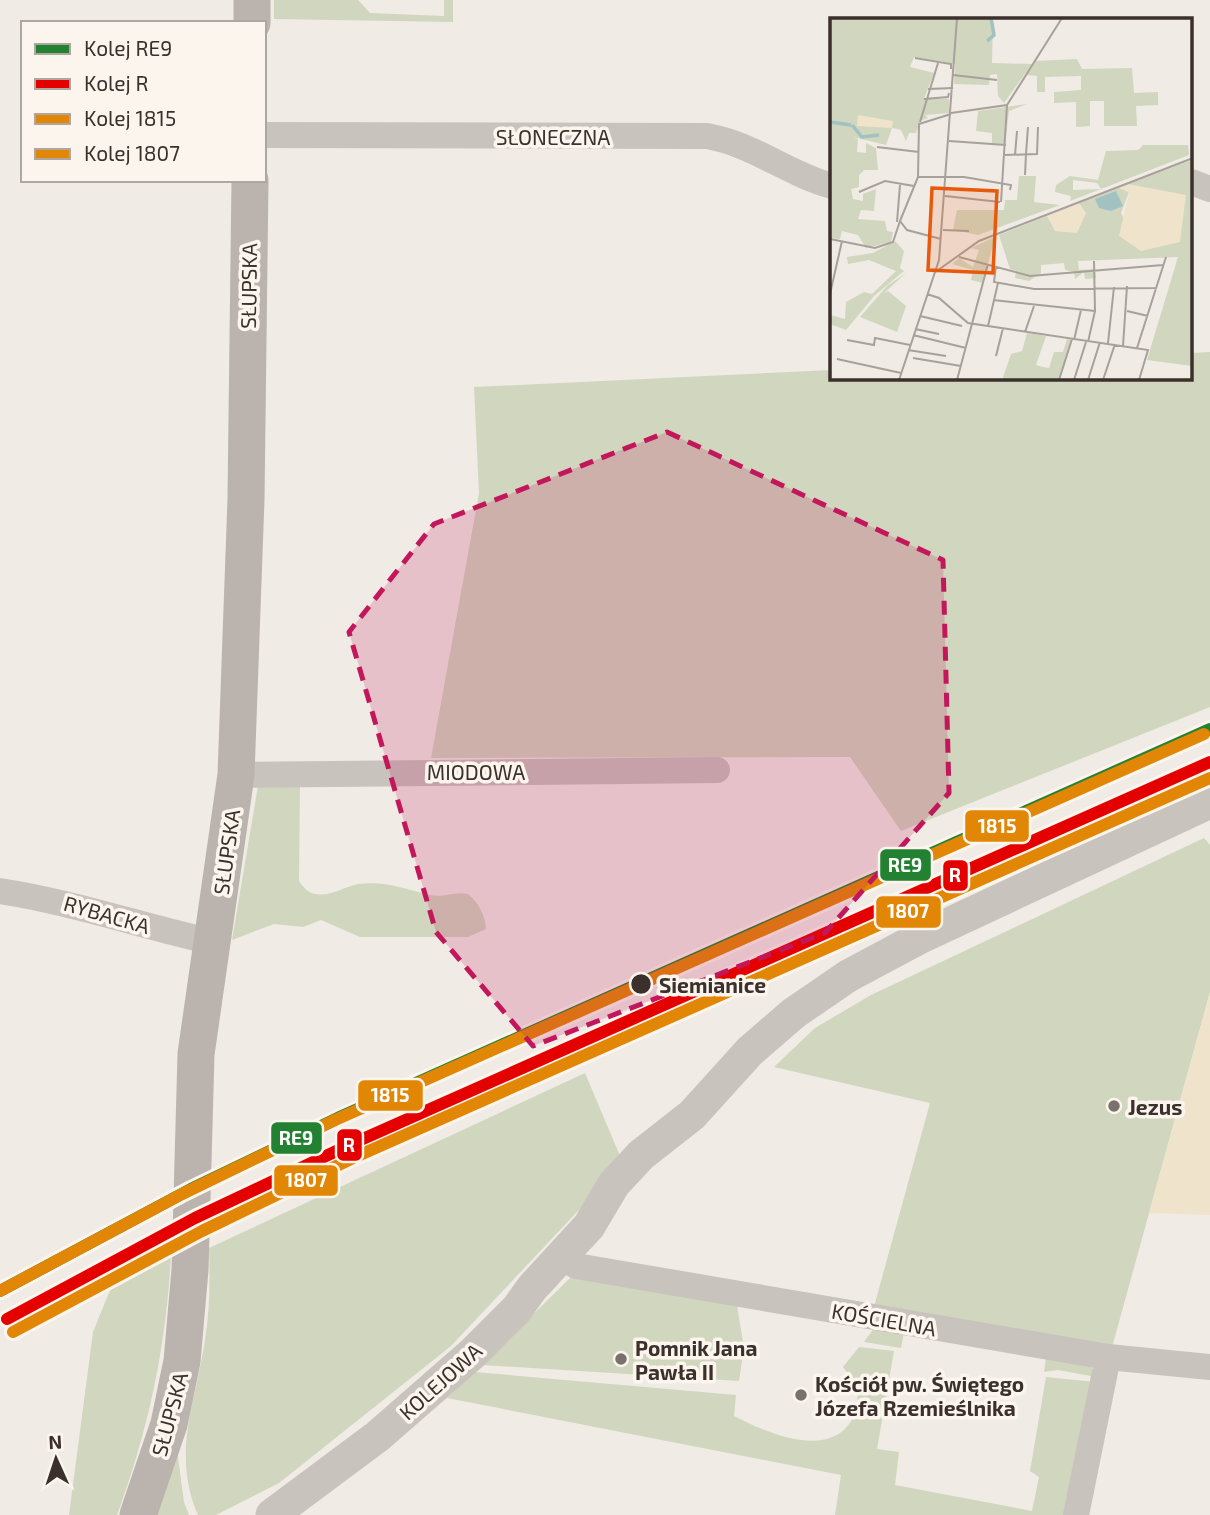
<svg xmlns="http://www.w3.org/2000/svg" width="1210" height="1515" font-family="'Exo 2',sans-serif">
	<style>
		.green { fill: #d1d6bf }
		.sand { fill: #efe3cc }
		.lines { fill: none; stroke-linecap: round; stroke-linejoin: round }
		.minor { stroke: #c9c3be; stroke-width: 26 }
		.tertiary { stroke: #c9c3be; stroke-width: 33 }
		.secondary { stroke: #bab3ae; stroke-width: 37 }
		.rail-1-casing { stroke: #fbf5ee; stroke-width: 18 }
		.rail-2-casing { stroke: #fbf5ee; stroke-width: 18 }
		.rail-3-casing { stroke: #fbf5ee; stroke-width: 18 }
		.rail-4-casing { stroke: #fbf5ee; stroke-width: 18 }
		.rail-1 { stroke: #238132; stroke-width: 12 }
		.rail-2 { stroke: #e50000; stroke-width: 12 }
		.rail-3 { stroke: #e28606; stroke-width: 12 }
		.rail-4 { stroke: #e28606; stroke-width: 12 }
		.marked { fill: #c2185b; fill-opacity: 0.2; stroke: #c2185b; stroke-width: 5; stroke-dasharray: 14 9; stroke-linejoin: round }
		.stop-dot { fill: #3b302b; stroke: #fbf5ee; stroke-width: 2.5 }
		.poi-dot { fill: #7a716c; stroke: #fbf5ee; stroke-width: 2.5 }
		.labels { text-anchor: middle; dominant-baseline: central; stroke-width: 7; stroke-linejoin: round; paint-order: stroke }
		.street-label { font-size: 21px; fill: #3b302b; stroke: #fbf5ee }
		.stop-label { font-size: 21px; font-weight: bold; fill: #3b302b; stroke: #fbf5ee; text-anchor: start }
		.poi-label { font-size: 21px; font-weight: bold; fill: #3b302b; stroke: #fbf5ee; text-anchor: start }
		.inset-river { fill: none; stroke: #a1c2c1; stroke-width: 3.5 }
		.inset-road { fill: none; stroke: #a8a09b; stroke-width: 2 }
		.view { fill: #e8590c; fill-opacity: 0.15; stroke: #e8590c; stroke-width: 3.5 }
		.inset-edge { fill: none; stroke: #3b302b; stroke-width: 3.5 }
		.line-badge { stroke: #fbf5ee; stroke-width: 2.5 }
		.badge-label { font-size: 19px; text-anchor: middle; font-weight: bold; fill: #fff }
	</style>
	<rect width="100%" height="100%" fill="#f0ebe5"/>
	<g class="green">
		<polygon points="274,0 358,0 370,13 444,16 444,0 453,0 453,22 274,19"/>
		<polygon points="1210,352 1210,707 901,831 850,757 431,758 479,493 474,387 832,370 832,378 1191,378 1191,353"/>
		<path d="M300,779l-1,102c4,6 9,12 17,13 15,3 29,-8 43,-10 26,-3 46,5 71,11 13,3 25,-4 38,-1 11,9 17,21 18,35l-18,8h-108l-39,-17 -18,7 -29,-3 -42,16 27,-160z"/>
		<polygon points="1204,838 1210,845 1210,992 1111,1351 872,1314 930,1103 774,1067 815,1028 871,995"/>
		<path d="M585,1073l38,90 -172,183 -172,137 -63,32h-18c-27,-62 -2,-113 7,-175 5,-30 5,-62 4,-92z"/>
		<path d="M172,1230c-3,102 -20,189 -55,285h-48l24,-183 33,-81z"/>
		<polygon points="571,1277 736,1299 744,1348 739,1381 482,1365"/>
		<polygon points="877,1324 905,1328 901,1348 864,1342"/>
		<path d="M859,1347l35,4 -17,98 22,3 -4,33 137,26 7,-34 -9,-6 16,-94 49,5 -26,133h-234l6,-40 -394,-77 28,-26 261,23 -2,21c33,17 98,46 120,0 9,-19 0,-35 -11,-49z"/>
		<polygon points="1047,1351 1090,1364 1096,1377 1058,1370 1044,1372"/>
		<polygon points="176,1442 184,1502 189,1515 151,1515"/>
	</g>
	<polygon class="sand" points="1210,992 1210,1215 1149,1213"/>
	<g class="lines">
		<g class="minor">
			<path d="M264,135l443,1c46,8 81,38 125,50"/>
			<polyline points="1191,182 1210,189"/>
			<polyline points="236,775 717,770"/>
			<path d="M0,891c72,11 141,35 213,51"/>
			<polyline points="561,1256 576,1266 1108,1357 1210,1367"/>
			<polyline points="1076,1515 1108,1357"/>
		</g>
		<polyline class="tertiary" points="272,1515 378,1436 473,1353 517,1309 532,1288 589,1226 614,1184 641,1155 692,1115 750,1051 794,1013 848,976 921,937 1210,802"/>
		<g class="secondary">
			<polyline points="252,23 252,0"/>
			<polyline points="138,1515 169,1424 182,1361 190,1270 196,1054 236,775 246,499 250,180"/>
		</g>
		<g class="rail-1-casing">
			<polyline id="rail-1" points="0,1291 191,1189 342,1116 1210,729"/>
		</g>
		<g class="rail-2-casing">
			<polyline id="rail-2" points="7,1319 195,1218 347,1146 1210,762"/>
		</g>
		<g class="rail-3-casing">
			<polyline id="rail-3" points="0,1291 182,1194 335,1120 1204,734"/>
		</g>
		<g class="rail-4-casing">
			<polyline id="rail-4" points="13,1332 202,1231 353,1158 1210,778"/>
		</g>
		<use href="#rail-1" class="rail-1"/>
		<use href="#rail-2" class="rail-2"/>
		<use href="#rail-3" class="rail-3"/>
		<use href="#rail-4" class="rail-4"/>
	</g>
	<path class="marked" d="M667,432l276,128 6,233 -124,140 -292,113 -97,-114 -87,-300 85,-108z"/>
	<circle class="stop-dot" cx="641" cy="984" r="11"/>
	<g class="poi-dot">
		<circle cx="1114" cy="1106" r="7"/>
		<circle cx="621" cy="1359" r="7"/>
		<circle cx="801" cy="1395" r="7"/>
	</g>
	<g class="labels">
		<g class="street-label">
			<text x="553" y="136">SŁONECZNA</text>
			<text transform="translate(248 286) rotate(-89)">SŁUPSKA</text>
			<text x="476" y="771">MIODOWA</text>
			<text transform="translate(226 852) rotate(-82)">SŁUPSKA</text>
			<text transform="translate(107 914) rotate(16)">RYBACKA</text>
			<text transform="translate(884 1319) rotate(10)">KOŚCIELNA</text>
			<text transform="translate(440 1381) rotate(-42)">KOLEJOWA</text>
			<text transform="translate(169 1414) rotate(-75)">SŁUPSKA</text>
		</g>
		<g class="stop-label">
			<text x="659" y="984">Siemianice</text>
		</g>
		<g class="poi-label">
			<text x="1128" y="1106">Jezus</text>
			<text x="635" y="1347">Pomnik Jana<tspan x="635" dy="24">Pawła II</tspan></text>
			<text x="815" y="1383">Kościół pw. Świętego<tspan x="815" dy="24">Józefa Rzemieślnika</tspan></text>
		</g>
	</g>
	<g transform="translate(830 18)">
		<rect width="362" height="362" fill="#f0ebe5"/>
		<path d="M0,0h163l-1,45 40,1 -28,39 -6,-7 -1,-22 -7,1 -1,10 -35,-1 1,-20 -41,-7 -4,10 24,6 -10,26h25v14l-24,2 3,3 -8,3 -4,12h-7l-3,8 -5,-11 -9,-2 -6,17 -33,-8 5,2 -1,13 9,1v-10l10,5 2,22h-14l-5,5v12l-8,2 2,10 10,2v-7l13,-5 -2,22 -13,-1 -3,9 27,2 2,10 6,1 -2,10 -25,6 -8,-13 -16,-4 -2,8 -10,-1zM247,41l5,10 50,-1 2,25 24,-1v13l-22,1 1,20h-33v-25h-14v25l-14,1v-25l-22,1v-11l27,-2v-14l-36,1v15h-8v-16l-10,-1 9,-14zM197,86l-18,7 -4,33 -13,-1v-10l-16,-2 2,-20zM313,127h45l1,10 -119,46 1,-5 -16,-4 1,-7 14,-9 28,4 8,-29 32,-1zM243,162l24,3 4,6 -28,1zM362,142v206l-45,-6 31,-103 -100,4 1,9 16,-1 1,9 -11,1 -1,-7 -9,7 -1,-7 -9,-2 -1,-7 -23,2v8l-12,8 -14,-3 1,-7 -6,-2 -11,-34 48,-19 8,9 24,-22 40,-15 10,4 -8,21 20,38 -13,-67zM189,158h17l-2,26 26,3 -82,30 -25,-5 4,-20h47l1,-10h12zM165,219l-12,46 -12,-3 2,-10 -21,-6 7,-6 14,9 6,-17 -8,-2zM65,223l9,10 -4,17 4,3 -30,25 -28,34 -16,-6v-9l15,4 1,-17 18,-10 8,2 24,-23 -27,-11 -21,4 -1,-7 26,-4zM76,255l-23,21 5,-3 18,15 -9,26 -37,-15 27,-31zM197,315l19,3 -10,29 7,2 6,1 5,-16h9l4,-13 5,1 -13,40h-57l9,-26 11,-3z" fill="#d1d6bf" fill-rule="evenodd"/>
		<path d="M28,97l35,6 -1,7 -35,-2zM298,166l58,11 -6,47 -39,9 -22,-15 10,-43 -10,-6zM249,185l7,10 -9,20 -22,-2 -8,-15z" fill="#efe3cc"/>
		<path d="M286,173l7,15 -12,5 -12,-3 -4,-9z" fill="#a1c2c1"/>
		<path class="inset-river" d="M157,23l7,-6 -3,-17M0,104l21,3M22,107l10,12 17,-2"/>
		<path class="inset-road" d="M85,40l36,6v5M123,57l44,5M98,71l25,-1M94,81l24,-2 1,-4M121,95l56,-8 55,-87M90,104l18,-59M119,123l57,4M47,129l42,5M196,136l2,-27M175,137l32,-1 1,-27M185,137l2,-24M195,157l1,-21M88,159l1,-53 32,-10M29,174l26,-11 29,5M115,178l55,6M171,184l6,-97M70,203l18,-44h46l47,8 -1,5M67,204l3,-37M113,212l26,1M0,221l45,9 18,-6 7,-21 7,9 34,9M129,239l71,19 133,-11M166,248l-2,16 40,7 123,-1M104,255l45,-32 214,-83M0,276l12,-53M97,276l12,4 29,25 180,27 -9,30M163,282l102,11M297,293l21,5M90,298l42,10M158,308l10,-43M85,311l24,5M195,314l9,-26M83,317l53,13M17,322l27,5 1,-7 35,7M244,322l7,-30M258,324l7,-31 -1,-50M278,325l6,-56M293,328l4,-60M307,330l29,-91M78,332l38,6M166,338l7,-28M83,340l48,8M7,341l64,14M69,362l40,-120 18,-242M127,362l31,-116M229,362l13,-41M244,362l12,-38M258,362l12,-38M273,362l12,-36"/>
		<path class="view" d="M102,170l65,3 -4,82 -65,-3z"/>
		<rect width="362" height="362" class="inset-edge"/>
	</g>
	<g class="line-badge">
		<rect x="964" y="809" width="66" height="34" rx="7" fill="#e28606"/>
		<rect x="879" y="848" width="53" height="34" rx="7" fill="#238132"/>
		<rect x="942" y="859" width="27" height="33" rx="7" fill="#e50000"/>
		<rect x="875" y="895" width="67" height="34" rx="7" fill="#e28606"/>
		<rect x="357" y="1079" width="67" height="33" rx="7" fill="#e28606"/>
		<rect x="270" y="1121" width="53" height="34" rx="7" fill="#238132"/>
		<rect x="336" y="1128" width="27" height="34" rx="7" fill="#e50000"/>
		<rect x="273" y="1164" width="66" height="33" rx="7" fill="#e28606"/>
	</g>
	<g class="badge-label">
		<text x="997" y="833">1815</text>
		<text x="905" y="872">RE9</text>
		<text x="955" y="882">R</text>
		<text x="908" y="918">1807</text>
		<text x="390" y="1102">1815</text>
		<text x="296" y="1145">RE9</text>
		<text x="349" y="1152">R</text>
		<text x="306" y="1187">1807</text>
	</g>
	<rect x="21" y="21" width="245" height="161" fill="#fbf5ee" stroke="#aea6a0" stroke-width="2"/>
	<rect x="35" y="44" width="35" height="10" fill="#238132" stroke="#aea6a0" stroke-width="2"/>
	<text x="84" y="56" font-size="21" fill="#3b302b">Kolej RE9</text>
	<rect x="35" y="79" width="35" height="10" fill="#e50000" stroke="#aea6a0" stroke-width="2"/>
	<text x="84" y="91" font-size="21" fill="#3b302b">Kolej R</text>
	<rect x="35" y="114" width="35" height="10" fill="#e28606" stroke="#aea6a0" stroke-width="2"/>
	<text x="84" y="126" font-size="21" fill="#3b302b">Kolej 1815</text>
	<rect x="35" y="149" width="35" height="10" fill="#e28606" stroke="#aea6a0" stroke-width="2"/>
	<text x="84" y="161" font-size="21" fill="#3b302b">Kolej 1807</text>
	<g transform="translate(56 1459) rotate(357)" stroke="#fbf5ee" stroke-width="5" paint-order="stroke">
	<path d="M0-5L12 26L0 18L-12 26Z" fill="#3b302b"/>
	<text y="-10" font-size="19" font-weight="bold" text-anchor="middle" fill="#3b302b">N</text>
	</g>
</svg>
